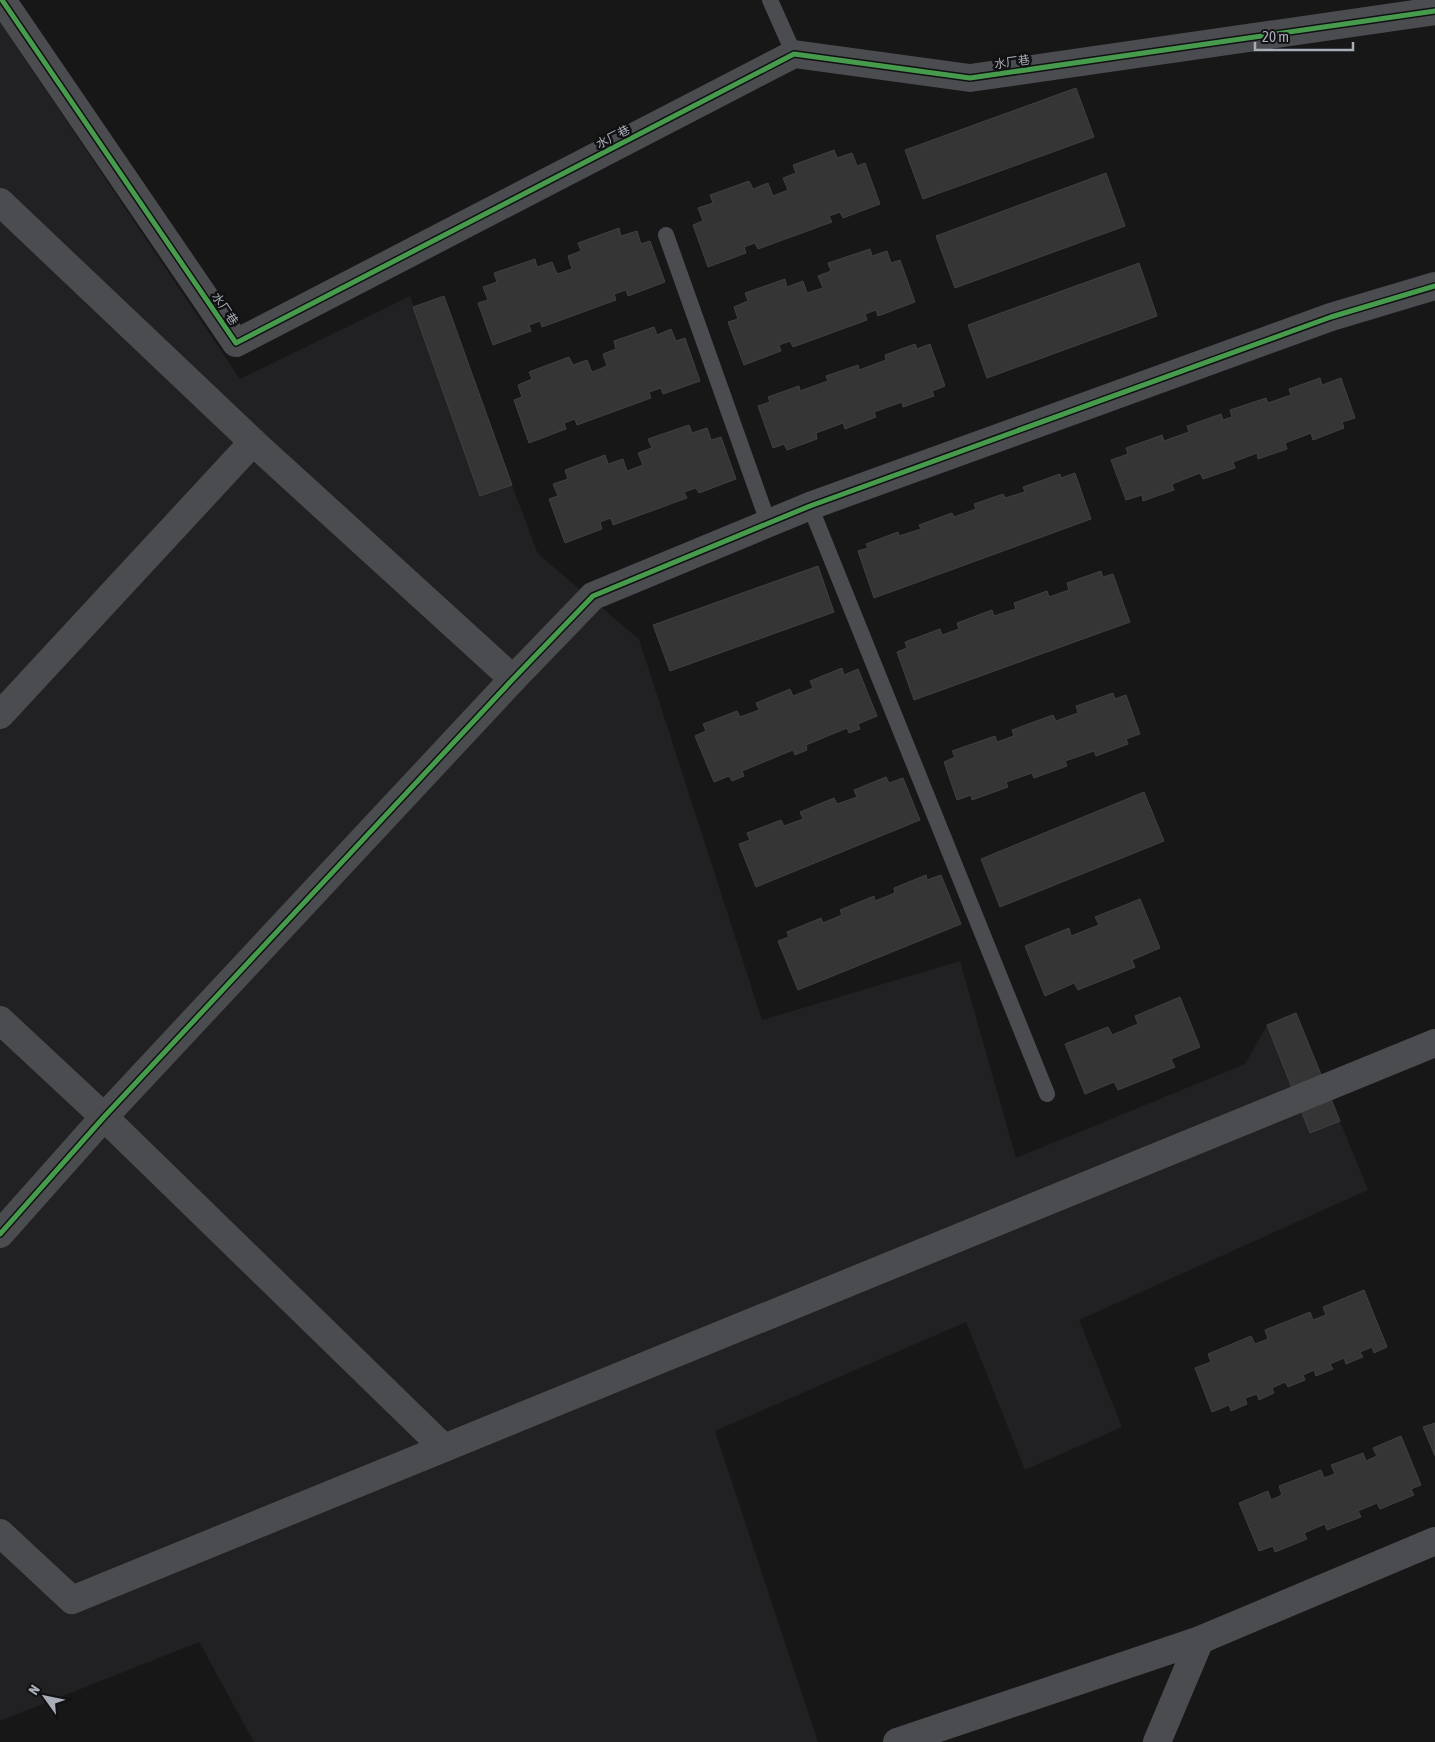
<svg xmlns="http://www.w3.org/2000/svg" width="1435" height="1742" font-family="'Asap Condensed','Noto Sans SC',sans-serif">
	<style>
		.built { fill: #212123 }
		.building { fill: #353536; stroke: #3f4043 }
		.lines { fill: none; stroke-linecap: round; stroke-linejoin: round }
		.lane { stroke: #4b4c50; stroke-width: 16 }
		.street { stroke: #4b4c50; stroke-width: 28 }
		.cycleway-casing { stroke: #111113; stroke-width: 8 }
		.cycleway { stroke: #469c4c; stroke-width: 5 }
		.labels { text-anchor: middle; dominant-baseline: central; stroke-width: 5; stroke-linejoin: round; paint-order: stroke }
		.street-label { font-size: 12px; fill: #a8adb8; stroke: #111113 }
	</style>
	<rect width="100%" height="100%" fill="#171717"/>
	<polygon class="built" points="0,22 240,379 410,296 480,496 512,485 538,554 639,639 762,1020 960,961 1016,1158 1245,1064 1267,1025 1296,1013 1368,1190 1079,1320 1122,1427 1025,1470 966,1322 715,1431 818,1742 254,1742 199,1642 0,1721"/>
	<g class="building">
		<polygon points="1076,88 1094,137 923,199 905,150"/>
		<polygon points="834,150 837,158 852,153 857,166 865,163 880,204 843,218 840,212 829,216 832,222 758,249 755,243 744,247 746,253 708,267 693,225 703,221 698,208 713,203 710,195 749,181 753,189 768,183 773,196 788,190 783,178 796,173 793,165"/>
		<polygon points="1106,173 1125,226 955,288 936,236"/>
		<polygon points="619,228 621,236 637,231 641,244 650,241 665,282 628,296 626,290 614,294 616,300 542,327 540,321 529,325 531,331 493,345 478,303 488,300 483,287 497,282 494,273 535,259 537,267 552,262 557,274 572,269 568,256 581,251 578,243"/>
		<polygon points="870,249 872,256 887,251 891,263 900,260 915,302 878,316 876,310 865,314 867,320 793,347 790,341 779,345 781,351 744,365 728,322 738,319 734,307 748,301 745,293 785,279 787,287 803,281 807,293 823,288 818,276 831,271 828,263"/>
		<polygon points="1139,263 1157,316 987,378 968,325"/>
		<polygon points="444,296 512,485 480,496 413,307"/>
		<polygon points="654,327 657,335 671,329 676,341 685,338 700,381 663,394 661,388 649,392 651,398 577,425 575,419 564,423 566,429 529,443 514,400 522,397 518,385 532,379 529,372 569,357 573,365 587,360 592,372 607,366 603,354 616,349 614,341"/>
		<polygon points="915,344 917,349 930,344 945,386 932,391 934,396 903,407 902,402 874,412 876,417 845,429 843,423 816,433 817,439 787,450 784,444 773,448 758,406 770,402 768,397 799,386 800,391 828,381 826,376 858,365 859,370 886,360 885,355"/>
		<polygon points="1320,378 1322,385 1341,378 1355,418 1342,422 1344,428 1313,440 1311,433 1285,443 1287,449 1258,459 1257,453 1233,462 1235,468 1203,479 1200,473 1172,484 1174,490 1143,501 1142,495 1126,500 1111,460 1128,454 1126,448 1162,435 1164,441 1189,432 1187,426 1221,414 1223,420 1232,417 1230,410 1266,398 1268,403 1291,395 1289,389"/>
		<polygon points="689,425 692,433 707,428 711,440 721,437 736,479 699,493 696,488 684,492 687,498 613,525 611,518 600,522 602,529 565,543 549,499 558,496 553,484 568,479 565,470 605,455 608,464 623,459 627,471 643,465 638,453 652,448 648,439"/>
		<polygon points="1075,473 1091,519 874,598 858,551 868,548 866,544 898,532 899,536 921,529 919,525 952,513 954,517 976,509 974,504 1003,494 1005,498 1025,492 1023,487 1060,474 1061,478"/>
		<polygon points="818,566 834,612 670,671 653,625"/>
		<polygon points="1101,571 1103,577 1113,574 1130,622 914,700 897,652 907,648 905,642 940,629 942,635 959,629 957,623 992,610 994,616 1016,609 1014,603 1047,591 1049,597 1069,590 1067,583"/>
		<polygon points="842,668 844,675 858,669 877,716 858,724 860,729 849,733 847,728 806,745 807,750 795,755 793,750 742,771 744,776 732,781 729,776 714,782 695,736 706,731 703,724 737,711 740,717 759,710 756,703 790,689 793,696 813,688 810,681"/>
		<polygon points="1113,693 1115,699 1126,695 1140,734 1126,739 1128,744 1096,756 1094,751 1065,761 1067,766 1034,778 1032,773 1006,782 1008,787 972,800 971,795 957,800 944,762 955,757 952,751 995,736 997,742 1014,736 1012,730 1053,715 1056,721 1078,713 1076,706"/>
		<polygon points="886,777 889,783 903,778 920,820 756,887 739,844 750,840 747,833 781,820 784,826 803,819 800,812 834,798 837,804 857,797 854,790"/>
		<polygon points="1144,792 1164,841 1000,907 981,859"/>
		<polygon points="926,875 927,880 941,875 961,924 798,990 778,941 789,937 787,932 821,918 823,923 842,915 840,910 874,896 875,901 895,893 894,888"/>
		<polygon points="1140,899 1160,948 1132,960 1135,967 1078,990 1074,983 1045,996 1025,946 1069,928 1071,936 1099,925 1095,917"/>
		<polygon points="1180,997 1200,1047 1171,1059 1175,1067 1118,1090 1114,1082 1085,1094 1065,1044 1108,1027 1112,1035 1138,1024 1135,1016"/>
		<polygon points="1296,1013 1340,1121 1310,1133 1267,1025"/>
		<polygon points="1364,1290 1387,1347 1374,1353 1372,1347 1360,1352 1363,1357 1346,1364 1344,1358 1330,1364 1333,1369 1316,1376 1314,1370 1303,1375 1305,1380 1288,1387 1285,1382 1272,1388 1274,1393 1259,1400 1257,1394 1245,1398 1247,1404 1231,1411 1229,1405 1212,1412 1195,1368 1211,1362 1208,1354 1251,1336 1255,1344 1268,1339 1265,1330 1310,1312 1313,1320 1326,1315 1323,1307"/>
		<polygon points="1435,1423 1435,1456 1423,1427"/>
		<polygon points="1401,1436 1421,1485 1411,1489 1414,1495 1380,1509 1377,1503 1358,1511 1361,1517 1327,1530 1325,1524 1304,1533 1307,1539 1275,1552 1273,1546 1259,1551 1239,1503 1268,1491 1271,1500 1282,1495 1279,1486 1321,1470 1324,1478 1335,1474 1331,1465 1363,1453 1366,1461 1377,1456 1373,1448"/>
	</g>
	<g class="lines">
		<g class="lane">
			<polyline points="770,0 794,54"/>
			<polyline points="666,235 768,522"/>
			<polyline points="810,506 1047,1094"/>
		</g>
		<g class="street">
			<polyline points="2,0 236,343 794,54 970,78 1435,11"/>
			<polyline points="0,202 253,442"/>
			<polyline points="0,715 253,442 513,679"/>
			<polyline points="0,1020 104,1117 444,1448"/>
			<polyline points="0,1234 104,1117 513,679 593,596 810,506 1331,317 1435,286"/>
			<polyline points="0,1533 72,1600 1435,1043"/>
			<polyline points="897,1742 1200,1640 1435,1541"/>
			<polyline points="1157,1742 1200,1640"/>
		</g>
		<g class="cycleway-casing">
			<g id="cycleway">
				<polyline points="2,0 236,343 794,54 970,78 1435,11"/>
				<polyline points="0,1234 104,1117 513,679 593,596 810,506 1331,317 1435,286"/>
			</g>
		</g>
		<use href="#cycleway" class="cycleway"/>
	</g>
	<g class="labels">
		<g class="street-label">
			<text transform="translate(1012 62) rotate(-8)">水厂巷</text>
			<text transform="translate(613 137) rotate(-27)">水厂巷</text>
			<text transform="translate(225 309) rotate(56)">水厂巷</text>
		</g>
	</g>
	<g transform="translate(45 1697) rotate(303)" stroke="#111113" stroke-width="4" paint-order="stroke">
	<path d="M0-4L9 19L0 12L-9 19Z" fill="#a8adb8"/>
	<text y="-8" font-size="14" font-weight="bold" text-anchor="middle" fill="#a8adb8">N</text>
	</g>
	<path d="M1255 42v8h98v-8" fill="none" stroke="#a8adb8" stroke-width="2.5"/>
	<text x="1262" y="42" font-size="15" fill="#a8adb8" stroke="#111113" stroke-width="4" paint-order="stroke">20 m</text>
</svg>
